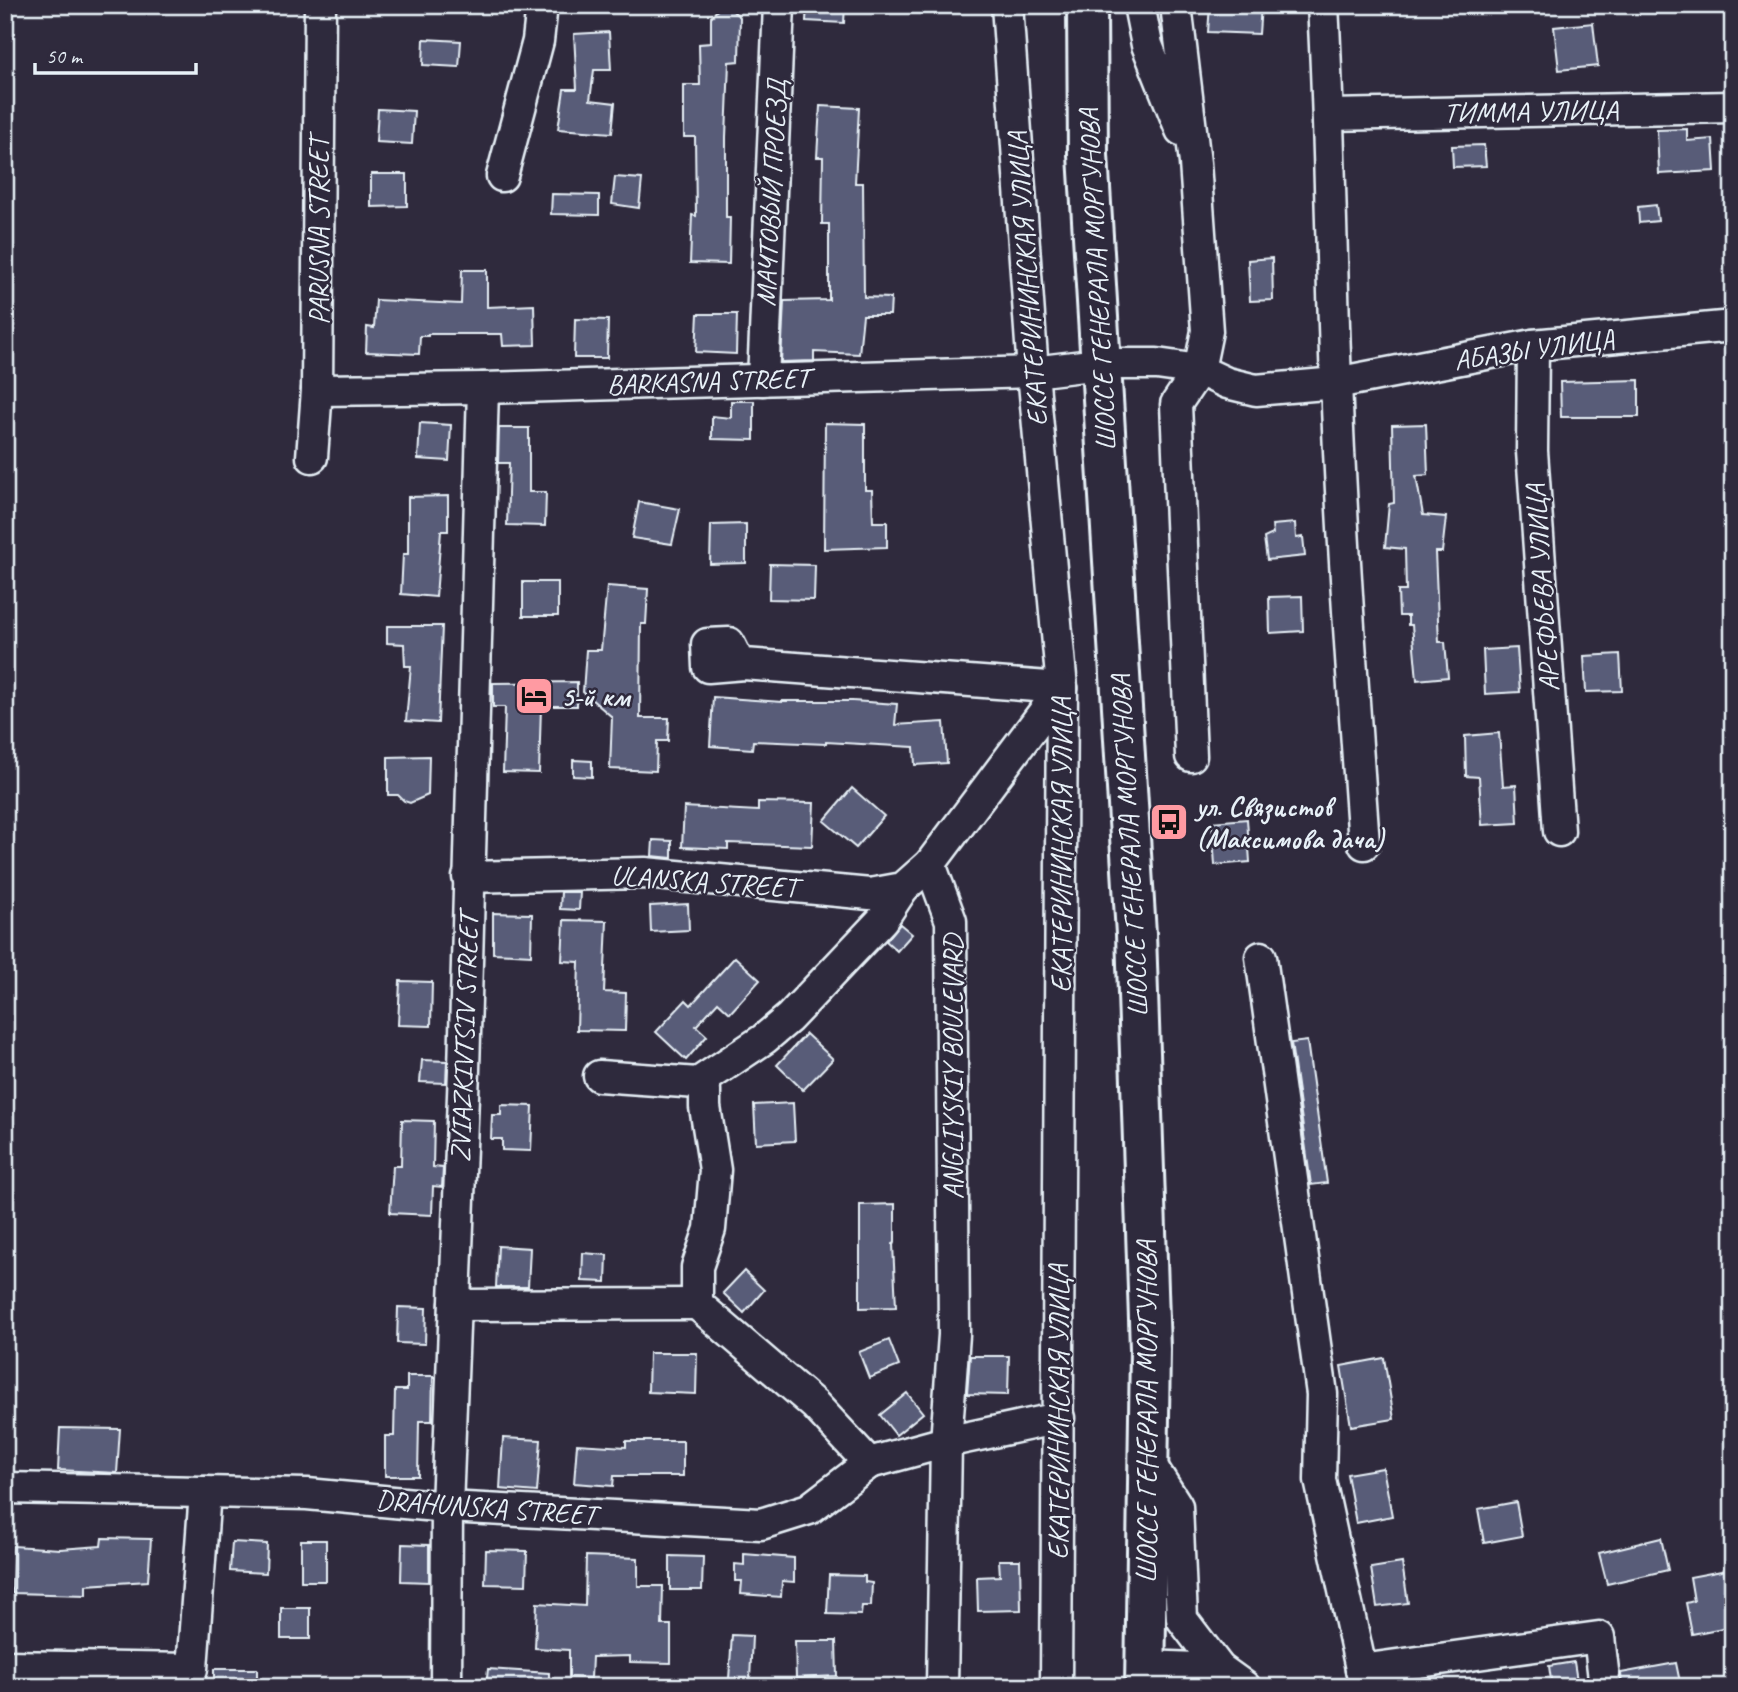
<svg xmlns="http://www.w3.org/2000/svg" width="1738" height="1692" font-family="Caveat,sans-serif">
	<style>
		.building { fill: #585b78; stroke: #e8f1f8; stroke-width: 2 }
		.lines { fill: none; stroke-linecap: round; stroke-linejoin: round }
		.minor-casing { stroke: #e8f1f8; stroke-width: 35 }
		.major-casing { stroke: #e8f1f8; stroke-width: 44 }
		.minor { stroke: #2f2a3d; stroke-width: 30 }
		.major { stroke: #2f2a3d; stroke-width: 38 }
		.labels { text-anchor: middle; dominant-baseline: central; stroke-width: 5; stroke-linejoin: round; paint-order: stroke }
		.street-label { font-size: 28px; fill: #e8f1f8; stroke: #2f2a3d }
		.poi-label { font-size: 28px; font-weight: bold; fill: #e8f1f8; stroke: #2f2a3d; text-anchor: start }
	</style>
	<rect width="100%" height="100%" fill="#2f2a3d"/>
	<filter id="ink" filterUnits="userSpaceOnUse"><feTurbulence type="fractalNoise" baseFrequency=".0143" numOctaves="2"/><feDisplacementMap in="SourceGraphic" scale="14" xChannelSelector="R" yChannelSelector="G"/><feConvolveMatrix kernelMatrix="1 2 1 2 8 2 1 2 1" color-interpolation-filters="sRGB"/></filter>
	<g filter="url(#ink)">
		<g class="building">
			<polygon points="807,5 845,5 844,23 806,21"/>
			<polygon points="1210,5 1261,5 1259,34 1208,32"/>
			<polygon points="728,7 740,17 739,61 729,62 726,137 726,217 730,217 729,264 690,263 692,215 696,216 695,137 684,137 684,85 700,85 699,44 711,43 711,17 719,8"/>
			<polygon points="1593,23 1598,66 1559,70 1554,27"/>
			<polygon points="609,32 611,70 594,70 590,100 615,103 612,133 558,129 564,89 577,89 574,34"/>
			<polygon points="424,39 461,41 459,67 423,65"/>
			<polygon points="820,106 859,108 855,183 863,183 864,297 891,298 890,315 863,315 859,354 814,352 814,361 781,362 784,301 829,300 829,224 822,224 823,157 817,157"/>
			<polygon points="378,109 414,111 412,144 376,142"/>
			<polygon points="1687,129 1687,141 1713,139 1715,171 1659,174 1657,130"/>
			<polygon points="1484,145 1486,166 1453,167 1452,146"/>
			<polygon points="371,174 407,174 407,206 371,207"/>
			<polygon points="615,177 642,179 639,208 612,204"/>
			<polygon points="552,194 599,195 599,215 551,214"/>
			<polygon points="1656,205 1658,221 1639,223 1638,207"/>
			<polygon points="1272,258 1273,300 1250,301 1248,260"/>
			<polygon points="462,270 487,270 487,307 534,305 535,345 503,346 502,334 428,334 428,336 420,336 419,354 366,352 367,327 374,328 376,300 461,304"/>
			<polygon points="698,314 737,314 736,354 696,352"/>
			<polygon points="575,319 608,320 607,358 574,358"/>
			<polygon points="1639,380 1639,417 1561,417 1560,382"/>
			<polygon points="731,401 754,401 754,440 712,439 712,416 731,418"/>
			<polygon points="420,423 451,425 449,461 418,459"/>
			<polygon points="825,423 865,424 865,490 872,490 873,522 887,522 887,547 824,549"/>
			<polygon points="1426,424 1428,475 1416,476 1423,515 1446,517 1442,552 1435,552 1439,642 1445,642 1448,677 1417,680 1412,625 1408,625 1408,616 1399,616 1398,591 1406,591 1405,549 1385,547 1389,504 1394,503 1392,425"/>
			<polygon points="499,428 529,428 529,492 546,492 545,526 507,525 509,463 498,463"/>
			<polygon points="448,496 448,531 441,531 436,597 401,594 403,554 408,554 408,497"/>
			<polygon points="639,502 680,509 672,544 632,538"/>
			<polygon points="1295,523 1296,538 1303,537 1305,556 1267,560 1264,538 1273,534 1272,525"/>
			<polygon points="746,524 746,563 710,564 711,525"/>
			<polygon points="770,564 815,565 814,600 769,599"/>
			<rect x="523" y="582" width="35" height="34"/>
			<polygon points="607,586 648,589 646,624 641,624 640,718 669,718 668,741 657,741 656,771 610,769 612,717 583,692 586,650 601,650"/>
			<polygon points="1302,596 1303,631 1270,633 1269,597"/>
			<polygon points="387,626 442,626 438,723 406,721 411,666 405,666 404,644 387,643"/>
			<polygon points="1517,648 1520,692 1485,694 1483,650"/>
			<polygon points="1620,654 1622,691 1586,692 1584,656"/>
			<polygon points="577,682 577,706 541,706 539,773 503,772 505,707 493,707 493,683"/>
			<polygon points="713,697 782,702 782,701 852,701 897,704 895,725 944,722 947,763 915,765 914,747 826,742 826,744 753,741 752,749 710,746"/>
			<polygon points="1499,733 1503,786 1516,785 1518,823 1482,825 1479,777 1466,776 1465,736"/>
			<polygon points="429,756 428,795 410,803 404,801 398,795 388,795 388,757"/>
			<polygon points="573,760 592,761 592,777 573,776"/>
			<polygon points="852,788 884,816 856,848 824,821"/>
			<polygon points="758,802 814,803 812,846 728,843 728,849 682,847 684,807 758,811"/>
			<polygon points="1247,819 1250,862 1215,865 1212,822"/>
			<polygon points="653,840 672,841 672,858 652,856"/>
			<polygon points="561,892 580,892 579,910 560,909"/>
			<polygon points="688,904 689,930 651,932 650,906"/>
			<polygon points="493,913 532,914 531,955 493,953"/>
			<polygon points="564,920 607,921 604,992 626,993 625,1031 577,1030 579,962 562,961"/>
			<polygon points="900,924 912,934 897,951 886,941"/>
			<polygon points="735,957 760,980 730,1013 718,1002 696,1026 707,1036 686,1060 656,1032 686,1000 691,1005"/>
			<polygon points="400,981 432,982 431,1026 398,1025"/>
			<polygon points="806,1034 833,1059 803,1090 777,1065"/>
			<polygon points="1307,1041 1327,1183 1311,1185 1291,1043"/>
			<polygon points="422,1060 447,1061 446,1083 420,1082"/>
			<polygon points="793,1103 795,1141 756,1143 754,1105"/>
			<polygon points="501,1105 533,1106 531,1151 502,1150 502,1139 491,1139 492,1115 501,1115"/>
			<polygon points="402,1120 434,1121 433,1167 443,1168 442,1187 433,1186 432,1215 390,1213 393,1166 401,1166"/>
			<polygon points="895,1204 895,1243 893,1244 896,1307 860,1308 860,1205"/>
			<polygon points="498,1246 530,1248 528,1287 496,1287"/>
			<polygon points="583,1253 607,1255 606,1282 582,1281"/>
			<polygon points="744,1271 764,1290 744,1313 723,1293"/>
			<polygon points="398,1307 426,1308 425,1344 397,1343"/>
			<polygon points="889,1340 899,1366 869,1378 859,1352"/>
			<polygon points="649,1353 697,1353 696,1394 648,1392"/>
			<polygon points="970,1356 1009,1356 1008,1395 967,1394"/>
			<polygon points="1384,1358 1394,1419 1351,1426 1341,1366"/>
			<polygon points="407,1376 433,1376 432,1421 419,1421 418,1476 385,1476 385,1436 394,1436 395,1390 407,1390"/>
			<polygon points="907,1393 923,1413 896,1435 880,1415"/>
			<polygon points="60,1428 120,1429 117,1473 58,1470"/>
			<polygon points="503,1438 541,1440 537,1492 500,1489"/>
			<polygon points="626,1441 683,1441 683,1476 614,1476 613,1486 574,1483 577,1444 626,1447"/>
			<polygon points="1383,1468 1392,1516 1356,1523 1347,1474"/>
			<polygon points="1516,1502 1522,1536 1484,1543 1478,1509"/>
			<polygon points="102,1538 151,1539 148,1581 86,1585 86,1595 12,1593 13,1546 60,1549 101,1546"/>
			<polygon points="1661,1538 1668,1570 1607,1584 1599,1553"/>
			<rect x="301" y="1540" width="25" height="41"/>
			<polygon points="232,1542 267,1544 266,1573 230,1571"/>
			<polygon points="402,1544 429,1545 429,1582 401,1581"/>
			<polygon points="486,1550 527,1551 526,1585 485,1584"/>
			<polygon points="744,1554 794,1558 794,1582 782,1581 781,1597 741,1594 742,1581 735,1581 735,1564 744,1565"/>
			<polygon points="586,1556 638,1558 638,1586 663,1586 662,1625 671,1625 671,1663 630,1662 630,1656 592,1657 591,1678 569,1677 569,1650 535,1648 537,1603 585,1606"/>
			<polygon points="670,1556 703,1557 702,1590 670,1590"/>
			<polygon points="999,1560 1020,1560 1021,1610 978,1611 977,1577 1000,1576"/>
			<polygon points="1402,1563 1408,1603 1377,1607 1371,1568"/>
			<polygon points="1727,1570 1733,1599 1733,1626 1692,1634 1686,1603 1694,1601 1690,1577"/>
			<polygon points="829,1575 865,1576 865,1582 872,1583 871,1606 862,1606 861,1615 827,1614"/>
			<rect x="281" y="1608" width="29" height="31"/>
			<polygon points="732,1635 752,1636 750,1680 729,1679"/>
			<polygon points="795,1641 836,1641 837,1676 796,1678"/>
			<polygon points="1574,1662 1578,1687 1552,1687 1549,1666"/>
			<polygon points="1676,1663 1681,1687 1622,1687 1621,1673"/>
			<rect x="214" y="1669" width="43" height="18"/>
			<polygon points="488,1669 549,1673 549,1687 486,1687"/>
		</g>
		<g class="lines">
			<g class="minor-casing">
				<g id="minor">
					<polyline points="1007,5 1033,372 1062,688 1056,1687"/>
					<polyline points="1139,5 1147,45 1181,130"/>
					<polyline points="1176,5 1195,163 1207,331 1199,370 1176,404 1191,756"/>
					<path d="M1323,5c7,126 8,251 13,377 6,154 17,308 28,462"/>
					<polyline points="1329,115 1733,107"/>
					<polyline points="502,176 538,41 542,5"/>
					<polyline points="1533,345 1532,451 1559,831"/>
					<polyline points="763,380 779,5"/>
					<polyline points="317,390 483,388 1033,372 1099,364 1157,364 1199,370 1227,383 1256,390 1336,383 1533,345 1733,326"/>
					<polyline points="312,457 317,390 320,5"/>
					<polyline points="744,664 738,661 729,643 707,644 708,667 744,664 1062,688"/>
					<polyline points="930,864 951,921 954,1335 946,1442 942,1687"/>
					<polyline points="468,877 645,873 870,894 903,888 930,864 1062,688"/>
					<polyline points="1261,957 1322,1394 1320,1480 1365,1687"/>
					<polyline points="599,1076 698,1083"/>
					<polyline points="455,1305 697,1304"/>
					<polyline points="1149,1462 1177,1506 1182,1619 1220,1669 1245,1687"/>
					<polyline points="869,1463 815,1405 697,1304 697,1267 710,1229 715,1170 705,1107 705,1090 698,1083 764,1039 789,1018 882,920 903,888"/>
					<polyline points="5,1488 307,1494 447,1507 761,1524 809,1509 869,1463 946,1442 1059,1418"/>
					<polyline points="5,1666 192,1669 205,1492"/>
					<polyline points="1146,1666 1220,1669"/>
					<polyline points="1361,1670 1599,1637 1605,1687"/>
					<polyline points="446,1687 447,1507 464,1070 483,388"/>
				</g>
			</g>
			<g class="major-casing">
				<polyline id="major" points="1087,5 1088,155 1136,934 1150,1349 1145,1687"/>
			</g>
			<use href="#minor" class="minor"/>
			<use href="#major" class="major"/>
		</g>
	</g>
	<defs>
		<g id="hotel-square" transform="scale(2.0125)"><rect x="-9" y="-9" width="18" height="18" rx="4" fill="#ff9aa2" stroke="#2f2a3d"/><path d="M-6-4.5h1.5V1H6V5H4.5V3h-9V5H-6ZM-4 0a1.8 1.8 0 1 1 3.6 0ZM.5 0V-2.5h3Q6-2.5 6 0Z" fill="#111"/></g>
		<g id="bus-square" transform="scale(2.0125)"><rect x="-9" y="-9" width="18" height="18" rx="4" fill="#ff9aa2" stroke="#2f2a3d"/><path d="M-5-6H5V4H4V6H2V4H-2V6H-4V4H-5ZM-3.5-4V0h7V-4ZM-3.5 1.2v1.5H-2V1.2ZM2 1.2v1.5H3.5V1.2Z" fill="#111"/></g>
	</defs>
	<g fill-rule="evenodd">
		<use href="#hotel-square" x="534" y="696"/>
		<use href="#bus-square" x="1169" y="822"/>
	</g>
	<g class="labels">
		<g class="street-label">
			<text transform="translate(1531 111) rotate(-1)">ТИММА УЛИЦА</text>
			<text transform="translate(771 193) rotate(-87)">МАЧТОВЫЙ ПРОЕЗД</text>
			<text transform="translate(318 231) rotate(-90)">PARUSNA STREET</text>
			<text transform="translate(1027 279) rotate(-94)">ЕКАТЕРИНИНСКАЯ УЛИЦА</text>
			<text transform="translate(1097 280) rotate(-93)">ШОССЕ ГЕНЕРАЛА МОРГУНОВА</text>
			<text transform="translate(1534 349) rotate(-8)">АБАЗЫ УЛИЦА</text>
			<text transform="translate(708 381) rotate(-2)">BARKASNA STREET</text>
			<text transform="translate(1542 588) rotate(-94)">АРЕФЬЕВА УЛИЦА</text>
			<text transform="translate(1061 845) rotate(-90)">ЕКАТЕРИНИНСКАЯ УЛИЦА</text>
			<text transform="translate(1129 846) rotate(-93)">ШОССЕ ГЕНЕРАЛА МОРГУНОВА</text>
			<text transform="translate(704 881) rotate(4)">ULANSKA STREET</text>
			<text transform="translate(464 1038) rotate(-88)">ZVIAZKIVTSIV STREET</text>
			<text transform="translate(952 1067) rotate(-90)">ANGLIYSKIY BOULEVARD</text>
			<text transform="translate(1058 1412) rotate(-90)">ЕКАТЕРИНИНСКАЯ УЛИЦА</text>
			<text transform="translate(1146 1412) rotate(-90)">ШОССЕ ГЕНЕРАЛА МОРГУНОВА</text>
			<text transform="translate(486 1507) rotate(4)">DRAHUNSKA STREET</text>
		</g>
		<g class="poi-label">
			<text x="561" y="696">5-й км</text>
			<text x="1196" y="806">ул. Связистов<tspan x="1196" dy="32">(Максимова дача)</tspan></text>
		</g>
	</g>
	<rect width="1738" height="1692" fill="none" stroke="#2f2a3d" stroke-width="28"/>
	<rect x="14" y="14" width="1710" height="1664" fill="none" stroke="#e8f1f8" stroke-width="2.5" filter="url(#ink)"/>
	<path d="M35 63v10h161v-10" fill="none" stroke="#e8f1f8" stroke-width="3.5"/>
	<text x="46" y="63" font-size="21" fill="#e8f1f8" stroke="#2f2a3d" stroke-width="5" paint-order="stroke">50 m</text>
</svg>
